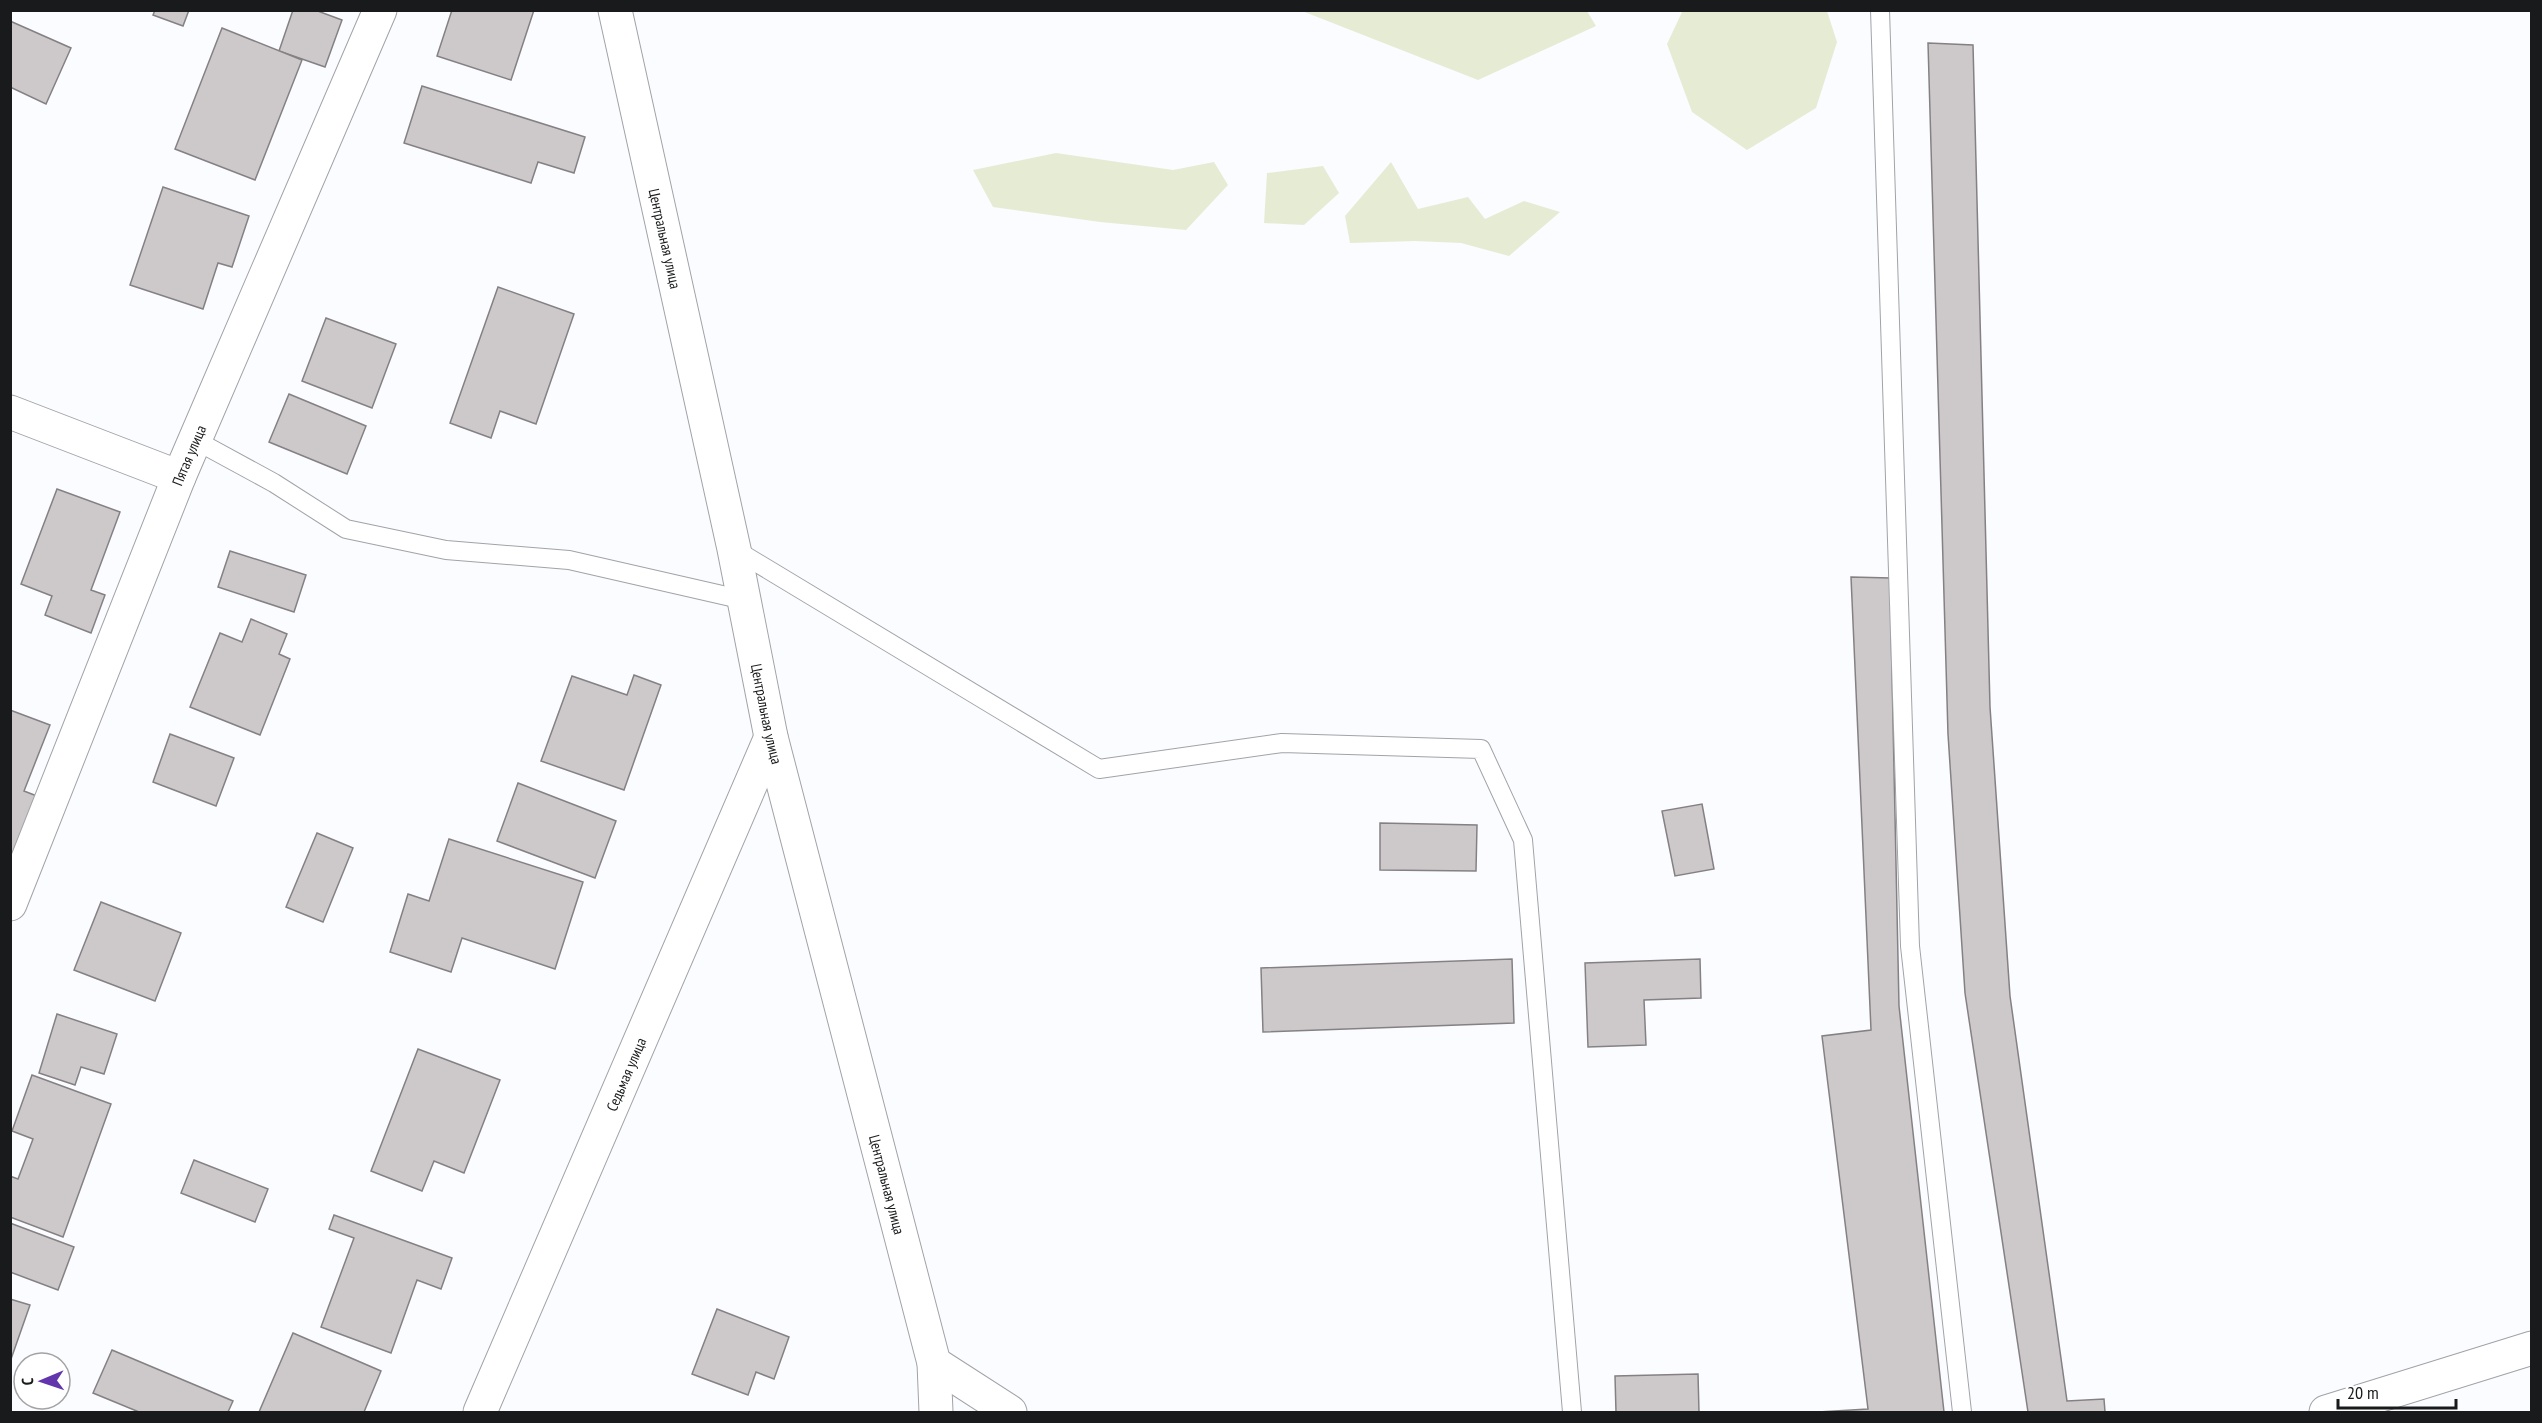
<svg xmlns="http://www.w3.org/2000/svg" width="2542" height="1423" font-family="'PT Sans Narrow',sans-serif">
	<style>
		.green { fill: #e5ecd3 }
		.building { fill: #cdc9cb; stroke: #858183; stroke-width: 1.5 }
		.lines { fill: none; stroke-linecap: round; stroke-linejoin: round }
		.service-casing { stroke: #a1a3a6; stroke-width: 20 }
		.minor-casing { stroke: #a1a3a6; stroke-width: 35 }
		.service { stroke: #fff; stroke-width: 18 }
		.minor { stroke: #fff; stroke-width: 33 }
		.labels { text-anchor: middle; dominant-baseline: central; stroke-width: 6; stroke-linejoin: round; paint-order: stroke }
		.street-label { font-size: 15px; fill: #191a1b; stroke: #fff }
	</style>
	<rect width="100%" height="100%" fill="#fafcff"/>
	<g class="green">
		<polygon points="1683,10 1827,11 1837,42 1816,108 1747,150 1692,112 1667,44"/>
		<polygon points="1302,11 1587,11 1596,26 1478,80"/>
		<polygon points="1056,153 1173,170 1214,162 1228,185 1186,230 1100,222 993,207 973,170"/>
		<polygon points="1391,162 1418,209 1468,197 1485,219 1524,201 1560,212 1509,256 1461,243 1415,241 1350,243 1345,216"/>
		<polygon points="1323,166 1339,193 1304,225 1264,223 1267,173"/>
	</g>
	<g class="building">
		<polygon points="155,10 189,10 183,26 153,15"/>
		<polygon points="293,10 315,10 342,20 325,67 279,51"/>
		<polygon points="452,10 534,10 511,80 437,56"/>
		<polygon points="10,21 71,48 46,104 10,87"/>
		<polygon points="222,28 302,60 255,180 175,149"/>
		<polygon points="1928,43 1973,45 1990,707 2010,996 2067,1401 2104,1399 2105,1412 2028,1412 1965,993 1948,734"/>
		<polygon points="422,86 585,137 574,173 538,162 531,183 404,143"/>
		<polygon points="163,187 249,216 232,267 218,263 203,309 130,285"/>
		<polygon points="498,287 574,314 536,424 500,411 491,438 450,423"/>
		<polygon points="326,318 396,344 372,408 302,381"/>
		<polygon points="289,394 366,426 347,474 269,442"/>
		<polygon points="57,489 120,512 91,590 105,595 91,633 45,615 52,596 21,584"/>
		<polygon points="230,551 306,575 294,612 218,587"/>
		<polygon points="1851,577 1890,578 1899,1006 1944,1412 1818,1412 1868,1409 1822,1036 1871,1030"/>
		<polygon points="251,619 287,634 279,654 290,659 260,735 190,707 220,633 242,642"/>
		<polygon points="634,675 661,685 624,790 541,761 572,676 627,695"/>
		<polygon points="10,710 50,725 24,791 42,798 10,879"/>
		<polygon points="170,734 234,758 216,806 153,782"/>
		<polygon points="518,783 616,821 595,878 497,841"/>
		<polygon points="1702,804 1714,869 1675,876 1662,811"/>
		<polygon points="1380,823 1477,825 1476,871 1380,870"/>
		<polygon points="317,833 353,848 323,922 286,907"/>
		<polygon points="449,839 583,882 555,969 462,938 451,972 390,952 408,894 429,901"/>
		<polygon points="101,902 181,933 155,1001 74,970"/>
		<polygon points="1512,959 1514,1023 1263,1032 1261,968"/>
		<polygon points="1700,959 1701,998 1644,1000 1646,1045 1588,1047 1585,963"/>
		<polygon points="57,1014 117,1034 104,1074 81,1067 75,1085 39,1073"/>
		<polygon points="418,1049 500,1080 464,1173 434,1161 422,1191 371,1171"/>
		<polygon points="32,1075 111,1104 63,1237 10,1217 10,1176 18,1179 33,1139 12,1131"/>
		<polygon points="194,1160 268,1189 255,1222 181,1193"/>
		<polygon points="334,1215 452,1258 441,1289 417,1280 391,1353 321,1327 354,1238 329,1229"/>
		<polygon points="10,1223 74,1247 58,1290 10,1272"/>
		<polygon points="10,1299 30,1305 10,1362"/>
		<polygon points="717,1309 789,1337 774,1379 756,1372 748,1395 692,1374"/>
		<polygon points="293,1333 381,1371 364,1412 259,1412"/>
		<polygon points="112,1350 233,1401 228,1412 139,1412 93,1393"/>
		<polygon points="1698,1374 1699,1412 1616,1412 1615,1376"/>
	</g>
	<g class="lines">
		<g class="service-casing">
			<g id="service">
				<polyline points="1880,10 1910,946 1962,1412"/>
				<polyline points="195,440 274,483 346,529 446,550 569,560 744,600"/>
				<polyline points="734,549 1099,769 1282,743 1481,749 1523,840 1572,1412"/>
			</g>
		</g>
		<g class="minor-casing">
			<g id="minor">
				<path id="s1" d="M615,10l119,539 37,188 163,626 2,49"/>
				<polyline points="10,412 179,477"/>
				<path id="s2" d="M10,904l169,-427 201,-467"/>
				<polyline points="934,1363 1010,1412"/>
				<path id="s3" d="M480,1412l291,-675"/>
				<polyline points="2326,1412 2532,1348"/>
			</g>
		</g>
		<use href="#service" class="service"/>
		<use href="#minor" class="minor"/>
	</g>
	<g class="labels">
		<g class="street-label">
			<text stroke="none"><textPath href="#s1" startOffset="234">Центральная улица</textPath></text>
			<text stroke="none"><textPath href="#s2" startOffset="483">Пятая улица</textPath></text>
			<text stroke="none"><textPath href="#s1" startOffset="720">Центральная улица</textPath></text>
			<text stroke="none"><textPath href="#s3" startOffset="368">Седьмая улица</textPath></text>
			<text stroke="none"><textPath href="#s1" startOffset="1206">Центральная улица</textPath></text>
		</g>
	</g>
	<rect width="2542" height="1423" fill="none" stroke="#191a1b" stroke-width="24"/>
	<g transform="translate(42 1381) rotate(268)"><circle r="28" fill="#ffffff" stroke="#a3a3a4" stroke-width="1.5"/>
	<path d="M0-4.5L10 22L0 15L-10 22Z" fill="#6235ad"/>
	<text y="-9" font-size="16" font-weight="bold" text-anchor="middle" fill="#191a1b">С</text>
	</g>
	<path d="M2338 1399v9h118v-9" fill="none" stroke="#191a1b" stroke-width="3"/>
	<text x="2347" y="1399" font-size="18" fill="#191a1b" stroke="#ffffff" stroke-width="4.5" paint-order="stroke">20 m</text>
</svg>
